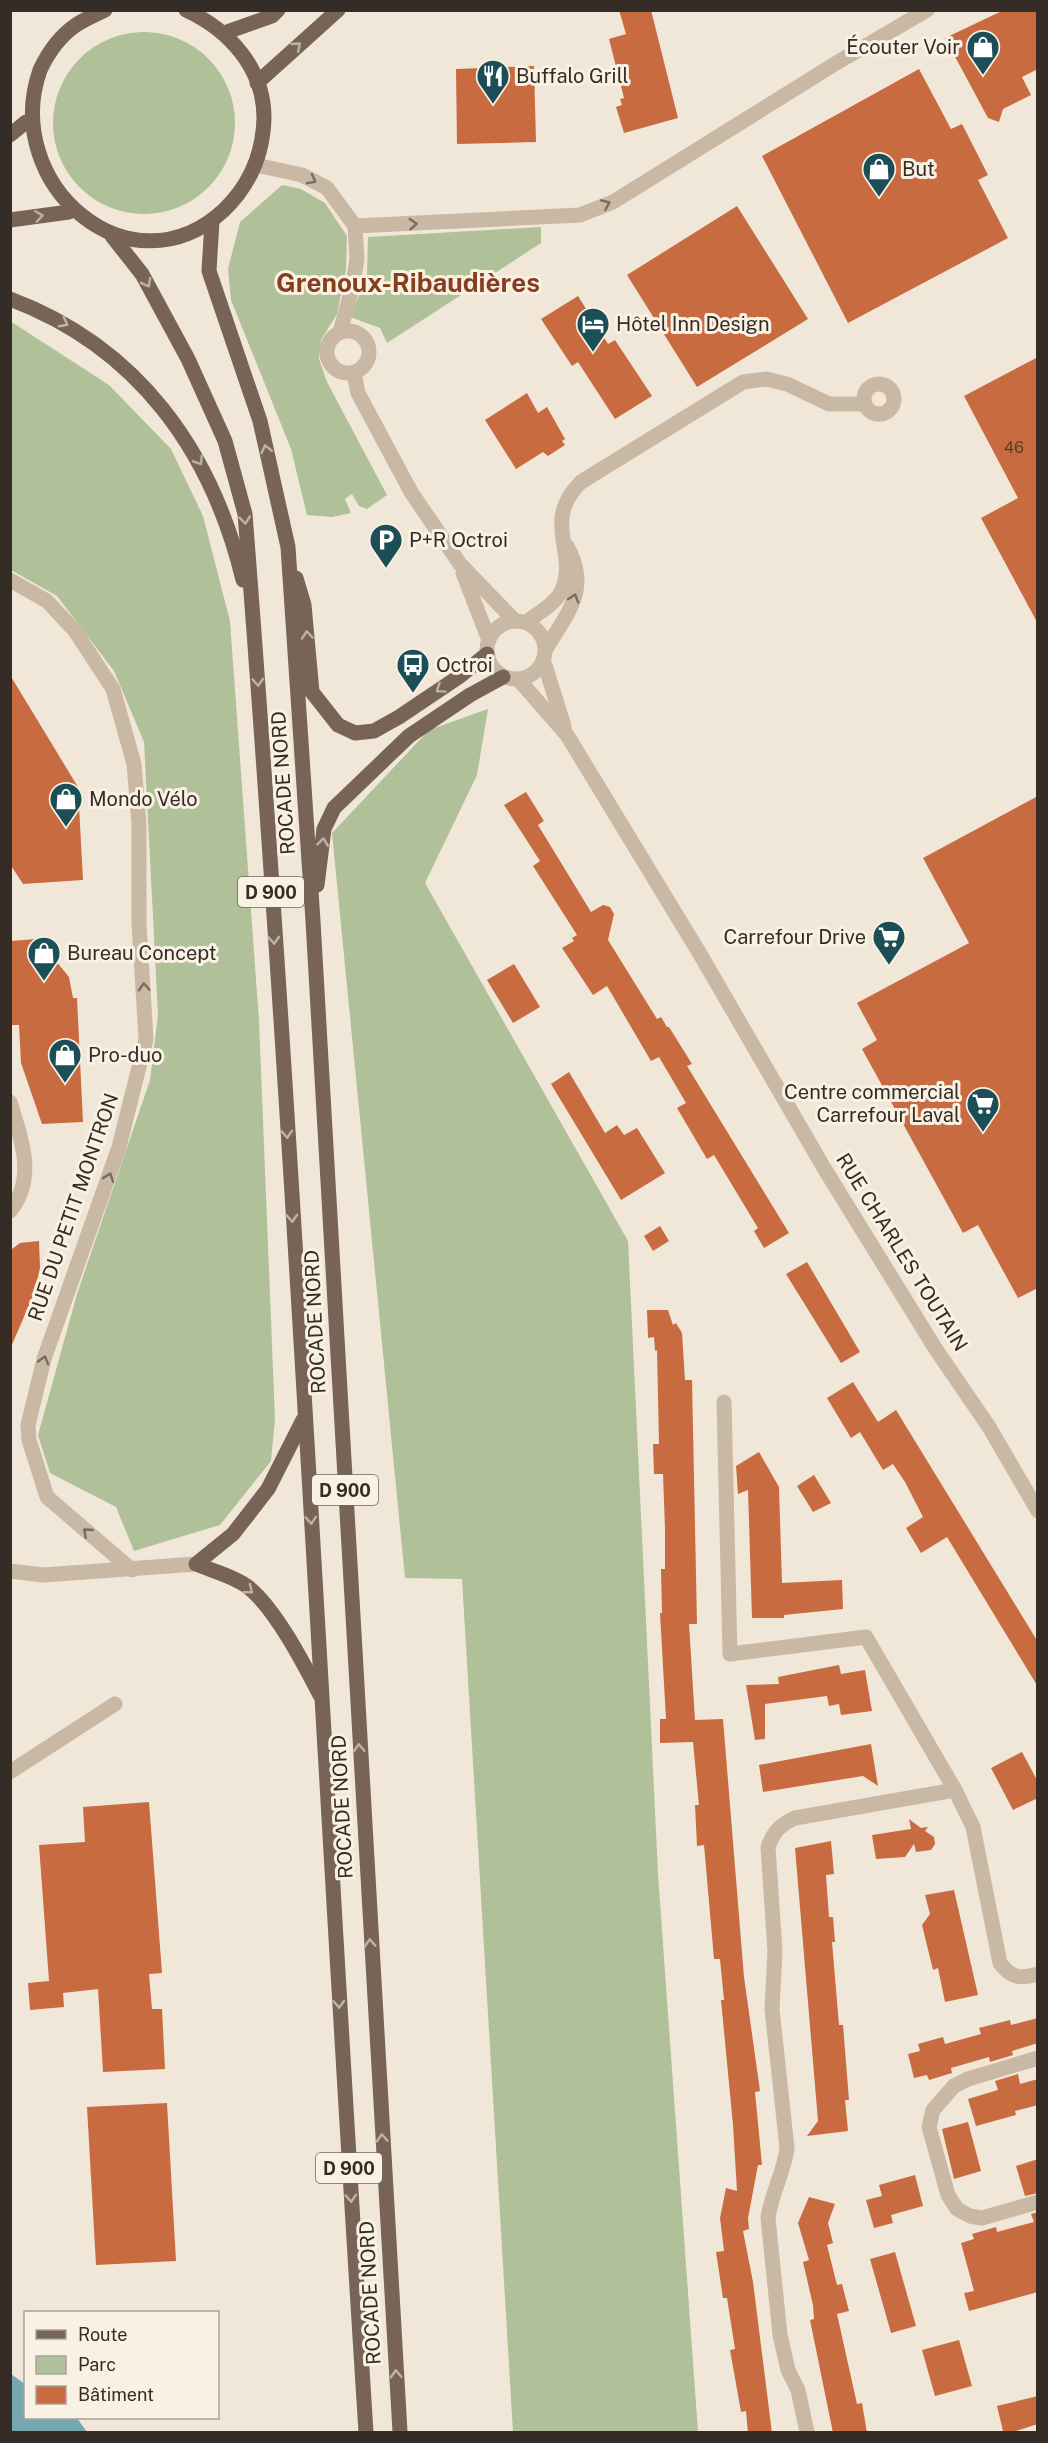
<svg xmlns="http://www.w3.org/2000/svg" width="1048" height="2443" font-family="'Public Sans',sans-serif">
	<style>
		.green { fill: #b0c098 }
		.water { fill: #77a8af }
		.building { fill: #c86b40 }
		.lines { fill: none; stroke-linecap: round; stroke-linejoin: round }
		.minor { stroke: #c9b8a4; stroke-width: 15 }
		.tertiary { stroke: #c9b8a4; stroke-width: 15 }
		.primary { stroke: #776457; stroke-width: 15 }
		.oneway { stroke: #beb2a5 }
		.oneway2 { stroke: #786b5f }
		.labels { text-anchor: middle; dominant-baseline: central; stroke-width: 6; stroke-linejoin: round; paint-order: stroke }
		.number-label { font-size: 16px; fill: #5a3c2c }
		.shield { fill: #f9f1e4; stroke: #70675f; stroke-width: 1.5 }
		.shield-label { font-size: 18px; font-weight: bold; fill: #352c26 }
		.poi-label { font-size: 20px; fill: #352c26; stroke: #f9f1e4; text-anchor: start }
		.street-label { font-size: 20px; fill: #352c26; stroke: #f9f1e4 }
		.district-label { font-size: 26px; font-weight: bold; fill: #853e1e; stroke: #f9f1e4 }
	</style>
	<rect width="100%" height="100%" fill="#f1e7d8"/>
	<g class="green">
		<circle cx="144" cy="123" r="91"/>
		<polygon points="282,185 301,189 325,203 347,236 346,269 337,314 321,340 319,359 327,382 387,495 367,509 359,506 352,494 345,499 351,513 332,517 307,515 291,449 231,300 228,269 240,222"/>
		<polygon points="541,227 541,243 387,343 380,328 350,317 367,277 368,237"/>
		<polygon points="10,321 109,385 171,449 203,516 230,621 259,1021 275,1419 271,1461 220,1525 134,1551 116,1507 50,1473 38,1435 77,1294 150,1080 158,1015 144,742 114,671 57,596 11,570"/>
		<polygon points="488,709 477,775 425,883 628,1241 658,1874 698,2432 513,2432 462,1579 405,1578 332,833 429,730"/>
	</g>
	<polygon class="water" points="11,2374 25,2384 26,2418 77,2418 87,2432 11,2432"/>
	<g class="building">
		<polygon points="619,10 651,10 678,118 624,133 616,107 622,105 620,99 624,98 609,39 626,34"/>
		<polygon points="1004,10 1038,10 1038,69 1022,77 1031,95 1003,109 999,122 988,118 945,38"/>
		<polygon points="534,66 536,142 457,144 456,69"/>
		<polygon points="919,69 951,129 962,124 988,175 978,180 1008,238 848,323 762,156"/>
		<polygon points="737,206 808,319 697,387 627,275"/>
		<polygon points="578,296 608,344 615,340 652,396 615,419 578,362 572,366 541,319"/>
		<polygon points="1038,357 1038,624 981,518 1018,498 964,396"/>
		<polygon points="527,393 538,413 547,407 565,439 562,441 565,445 548,456 543,452 516,469 485,420"/>
		<polygon points="10,675 78,787 83,880 23,884 10,864"/>
		<polygon points="526,792 544,821 538,825 591,912 603,905 610,907 614,914 608,940 657,1019 661,1017 667,1027 669,1027 692,1064 687,1066 789,1233 764,1248 754,1231 758,1228 714,1155 707,1159 677,1108 686,1103 659,1057 651,1061 607,986 593,995 562,948 574,941 572,938 577,935 533,866 540,861 504,805"/>
		<polygon points="1038,796 1038,1288 1018,1298 978,1225 963,1233 862,1049 877,1040 857,1003 969,943 923,858"/>
		<polygon points="50,938 51,955 69,977 73,998 77,998 83,1122 42,1124 21,1063 19,1025 10,1025 10,941"/>
		<polygon points="514,964 540,1007 513,1023 487,980"/>
		<polygon points="569,1072 605,1133 617,1125 624,1135 637,1128 665,1173 621,1200 551,1084"/>
		<polygon points="660,1226 669,1241 653,1251 644,1236"/>
		<polygon points="39,1241 40,1268 34,1294 10,1349 12,1249 20,1243"/>
		<polygon points="807,1262 860,1352 841,1363 786,1274"/>
		<polygon points="647,1310 668,1310 673,1325 676,1323 682,1333 685,1380 692,1380 697,1624 689,1624 695,1720 723,1719 744,1977 760,2091 755,2092 762,2165 758,2165 748,2218 749,2229 743,2231 753,2282 772,2433 748,2433 746,2411 741,2412 730,2350 735,2349 727,2298 723,2298 716,2252 724,2251 720,2218 726,2188 737,2191 733,2125 721,2000 724,2000 720,1959 714,1959 704,1845 697,1846 695,1805 699,1805 693,1742 660,1743 660,1719 666,1719 660,1613 662,1613 661,1569 665,1569 665,1529 663,1474 654,1474 653,1444 659,1444 657,1350 655,1351 654,1337 648,1338"/>
		<polygon points="853,1382 878,1422 896,1410 1038,1642 1038,1687 947,1537 921,1553 906,1528 923,1517 905,1482 893,1464 883,1470 860,1432 851,1438 827,1398"/>
		<polygon points="759,1452 779,1487 782,1583 842,1580 843,1609 784,1615 784,1618 752,1618 748,1490 738,1494 736,1466"/>
		<polygon points="814,1475 831,1503 813,1512 797,1486"/>
		<polygon points="839,1665 841,1674 865,1670 872,1711 841,1715 839,1704 829,1706 827,1696 765,1704 765,1739 755,1740 746,1685 779,1684 778,1677"/>
		<polygon points="871,1744 878,1786 863,1776 763,1792 759,1765"/>
		<polygon points="1022,1752 1038,1782 1038,1798 1013,1810 991,1768"/>
		<polygon points="149,1802 162,1973 149,1974 152,2009 162,2009 165,2069 103,2072 98,1989 63,1993 64,2007 30,2010 28,1983 49,1981 39,1845 85,1842 83,1807"/>
		<polygon points="909,1819 921,1828 928,1827 925,1831 934,1837 935,1844 931,1850 916,1852 914,1844 905,1857 876,1859 872,1835 911,1829"/>
		<polygon points="831,1841 834,1874 826,1875 829,1917 833,1917 835,1942 832,1942 839,2025 843,2025 849,2100 845,2100 848,2131 807,2136 818,2121 795,1848"/>
		<polygon points="954,1890 978,1995 945,2002 938,1968 933,1970 922,1925 930,1914 925,1895"/>
		<polygon points="1038,2018 1038,2043 1012,2051 1013,2055 990,2062 989,2057 972,2062 951,2068 952,2073 929,2080 927,2075 914,2078 908,2054 920,2051 918,2044 943,2037 945,2044 981,2034 979,2028 1010,2020 1011,2025"/>
		<polygon points="1018,2074 1020,2084 1038,2079 1038,2105 1015,2111 1016,2115 976,2126 968,2099 998,2090 995,2081"/>
		<polygon points="167,2103 176,2261 96,2265 87,2107"/>
		<polygon points="968,2122 981,2171 954,2179 942,2129"/>
		<polygon points="1038,2159 1038,2193 1025,2196 1016,2166"/>
		<polygon points="915,2175 923,2206 891,2215 893,2223 874,2228 866,2200 882,2196 879,2185"/>
		<polygon points="809,2197 835,2204 828,2223 833,2243 827,2245 837,2285 842,2284 849,2311 837,2314 857,2404 862,2403 867,2433 833,2433 810,2320 814,2319 813,2305 803,2262 809,2260 798,2223"/>
		<polygon points="1038,2212 1038,2292 969,2311 964,2293 974,2291 961,2243 974,2239 972,2234 996,2227 997,2232 1034,2222 1031,2214"/>
		<polygon points="895,2252 916,2326 891,2333 870,2259"/>
		<polygon points="959,2340 972,2386 935,2396 922,2350"/>
		<polygon points="1038,2396 1038,2424 1013,2432 1003,2431 997,2406"/>
	</g>
	<g class="lines">
		<g class="minor">
			<polyline points="355,226 580,215 613,202 838,62 927,10"/>
			<circle cx="879" cy="399" r="15"/>
			<polyline points="10,580 47,601 75,631 113,689 134,764 139,824 139,924 146,1039 119,1147 44,1359 28,1425 29,1440 47,1497 132,1570"/>
			<path d="M526,622c11,-8 29,-18 35,-30 19,-38 -21,-70 20,-110l162,-100 23,-3 21,5 42,20h36"/>
			<path d="M546,649c21,-36 45,-59 21,-103"/>
			<path d="M10,1102c11,37 27,76 0,109"/>
			<polyline points="724,1402 730,1654 866,1637 955,1790"/>
			<polyline points="10,1571 43,1575 196,1564"/>
			<polyline points="10,1772 115,1704"/>
			<polyline points="1038,2058 968,2079 954,2086 933,2110 929,2127 948,2195 957,2209 970,2216 982,2218 1038,2202"/>
			<path d="M807,2432l-9,-42 -10,-20 -8,-35 -12,-117c3,-24 16,-45 19,-70l-15,-139 3,-58 -7,-104c6,-16 12,-22 27,-29l160,-28 18,37 27,136c11,15 20,16 38,11"/>
		</g>
		<g class="tertiary">
			<polyline points="256,165 302,175 327,188 355,226 357,259 352,289 340,332"/>
			<circle cx="348" cy="352" r="21"/>
			<polyline points="354,373 358,393 411,492 460,564 515,621"/>
			<polyline points="463,573 489,640"/>
			<circle cx="516" cy="650" r="29"/>
			<polyline points="544,662 564,726"/>
			<polyline points="519,680 567,735 700,954 824,1168 935,1348 989,1427 1038,1511"/>
		</g>
		<g class="primary">
			<path d="M105,10c-10,5 -20,9 -29,15 -16,11 -28,28 -36,45 -40,114 90,227 184,140 26,-25 39,-56 40,-92 0,-50 -35,-88 -78,-108"/>
			<polyline points="224,33 272,16 278,10"/>
			<polyline points="257,83 338,10"/>
			<polyline points="10,135 26,122"/>
			<polyline points="10,220 69,212"/>
			<polyline points="212,221 209,271 260,421 288,547 313,921 400,2432"/>
			<path d="M112,236l30,38 46,85 37,82 20,73c50,639 80,1279 121,1918"/>
			<path d="M10,299c128,48 202,152 233,281"/>
			<polyline points="296,578 304,605 312,692 338,725 355,733 374,731 399,717 460,676 487,654"/>
			<polyline points="317,885 324,829 334,808 409,736 470,695 503,677"/>
			<path d="M303,1420l-35,69 -35,45 -37,30c16,7 38,12 52,23 27,21 56,77 72,108"/>
		</g>
	</g>
	<defs><path id="oneway-chevron" d="M-2-3.5L2.5 0L-2 3.5" fill="none" stroke-width="1.6" stroke-linecap="round" stroke-linejoin="round" transform="scale(1.5)"/></defs>
	<g class="oneway">
		<use href="#oneway-chevron" transform="translate(297 46) rotate(-41)"/>
		<use href="#oneway-chevron" transform="translate(39 216) rotate(-8)"/>
		<use href="#oneway-chevron" transform="translate(147 283) rotate(62)"/>
		<use href="#oneway-chevron" transform="translate(64 323) rotate(28)"/>
		<use href="#oneway-chevron" transform="translate(266 449) rotate(-103)"/>
		<use href="#oneway-chevron" transform="translate(199 461) rotate(57)"/>
		<use href="#oneway-chevron" transform="translate(245 520) rotate(83)"/>
		<use href="#oneway-chevron" transform="translate(307 635) rotate(-95)"/>
		<use href="#oneway-chevron" transform="translate(258 682) rotate(86)"/>
		<use href="#oneway-chevron" transform="translate(440 689) rotate(146)"/>
		<use href="#oneway-chevron" transform="translate(323 842) rotate(-83)"/>
		<use href="#oneway-chevron" transform="translate(274 940) rotate(86)"/>
		<use href="#oneway-chevron" transform="translate(287 1134) rotate(86)"/>
		<use href="#oneway-chevron" transform="translate(292 1218) rotate(87)"/>
		<use href="#oneway-chevron" transform="translate(311 1520) rotate(86)"/>
		<use href="#oneway-chevron" transform="translate(249 1590) rotate(38)"/>
		<use href="#oneway-chevron" transform="translate(359 1748) rotate(-93)"/>
		<use href="#oneway-chevron" transform="translate(370 1943) rotate(-93)"/>
		<use href="#oneway-chevron" transform="translate(339 2004) rotate(87)"/>
		<use href="#oneway-chevron" transform="translate(382 2138) rotate(-93)"/>
		<use href="#oneway-chevron" transform="translate(351 2198) rotate(86)"/>
		<use href="#oneway-chevron" transform="translate(396 2374) rotate(-93)"/>
	</g>
	<g class="oneway2">
		<use href="#oneway-chevron" transform="translate(312 180) rotate(29)"/>
		<use href="#oneway-chevron" transform="translate(606 204) rotate(-23)"/>
		<use href="#oneway-chevron" transform="translate(413 224) rotate(-3)"/>
		<use href="#oneway-chevron" transform="translate(574 598) rotate(-73)"/>
		<use href="#oneway-chevron" transform="translate(144 987) rotate(-93)"/>
		<use href="#oneway-chevron" transform="translate(109 1177) rotate(-71)"/>
		<use href="#oneway-chevron" transform="translate(44 1360) rotate(-74)"/>
		<use href="#oneway-chevron" transform="translate(87 1532) rotate(-139)"/>
	</g>
	<defs>
		<g id="shop-pin" transform="scale(1.725)"><path d="M0 17L-7.5 6A9.5 9.5 0 1 1 7.5 6Z" fill="#1b4e56" stroke="#f9f1e4"/><path d="M-5-2.5h2.3a2.7 3.5 0 0 1 5.4 0H5L5.5 6h-11ZM-1.5-2.5h3a1.5 2.3 0 0 0-3 0Z" fill="#fff"/></g>
		<g id="restaurant-pin" transform="scale(1.725)"><path d="M0 17L-7.5 6A9.5 9.5 0 1 1 7.5 6Z" fill="#1b4e56" stroke="#f9f1e4"/><path d="M-5-6h1v4h1v-4h1v4h1v-4h1v5L-1.5 .5V6h-2V.5L-5-1ZM5-6V6H3V1.5H1.5Q1.5-4 5-6Z" fill="#fff"/></g>
		<g id="hotel-pin" transform="scale(1.725)"><path d="M0 17L-7.5 6A9.5 9.5 0 1 1 7.5 6Z" fill="#1b4e56" stroke="#f9f1e4"/><path d="M-6-4.5h1.5V1H6V5H4.5V3h-9V5H-6ZM-4 0a1.8 1.8 0 1 1 3.6 0ZM.5 0V-2.5h3Q6-2.5 6 0Z" fill="#fff"/></g>
		<g id="parking-pin" transform="scale(1.725)"><path d="M0 17L-7.5 6A9.5 9.5 0 1 1 7.5 6Z" fill="#1b4e56" stroke="#f9f1e4"/><path d="M-3.5-5.5H1a3.5 3.5 0 0 1 0 7H-1V5.5H-3.5ZM-1-3.4V-.6H.8a1.4 1.4 0 0 0 0-2.8Z" fill="#fff"/></g>
		<g id="bus-pin" transform="scale(1.725)"><path d="M0 17L-7.5 6A9.5 9.5 0 1 1 7.5 6Z" fill="#1b4e56" stroke="#f9f1e4"/><path d="M-5-6H5V4H4V6H2V4H-2V6H-4V4H-5ZM-3.5-4V0h7V-4ZM-3.5 1.2v1.5H-2V1.2ZM2 1.2v1.5H3.5V1.2Z" fill="#fff"/></g>
		<g id="supermarket-pin" transform="scale(1.725)"><path d="M0 17L-7.5 6A9.5 9.5 0 1 1 7.5 6Z" fill="#1b4e56" stroke="#f9f1e4"/><path d="M-6-5.5h2.5l.6 2H6L4.5 2H-2.5L-4.4-4H-6ZM-1.5 3.2a1.3 1.3 0 1 0 .1 0ZM3 3.2a1.3 1.3 0 1 0 .1 0Z" fill="#fff"/></g>
	</defs>
	<g fill-rule="evenodd">
		<use href="#shop-pin" x="983" y="47"/>
		<use href="#restaurant-pin" x="493" y="76"/>
		<use href="#shop-pin" x="879" y="169"/>
		<use href="#hotel-pin" x="593" y="324"/>
		<use href="#parking-pin" x="386" y="540"/>
		<use href="#bus-pin" x="413" y="665"/>
		<use href="#shop-pin" x="66" y="799"/>
		<use href="#supermarket-pin" x="889" y="937"/>
		<use href="#shop-pin" x="44" y="953"/>
		<use href="#shop-pin" x="65" y="1055"/>
		<use href="#supermarket-pin" x="983" y="1104"/>
	</g>
	<g class="labels">
		<g class="number-label">
			<text x="1014" y="447">46</text>
		</g>
		<g class="shield">
			<rect x="238" y="877" width="66" height="30" rx="4.5"/>
			<rect x="312" y="1475" width="66" height="30" rx="4.5"/>
			<rect x="316" y="2153" width="66" height="30" rx="4.5"/>
		</g>
		<g class="shield-label">
			<text x="271" y="892">D 900</text>
			<text x="345" y="1490">D 900</text>
			<text x="349" y="2168">D 900</text>
		</g>
		<g class="poi-label">
			<text x="960" y="47" text-anchor="end">Écouter Voir</text>
			<text x="516" y="76">Buffalo Grill</text>
			<text x="902" y="169">But</text>
			<text x="616" y="324">Hôtel Inn Design</text>
			<text x="409" y="540">P+R Octroi</text>
			<text x="436" y="665">Octroi</text>
			<text x="89" y="799">Mondo Vélo</text>
			<text x="866" y="937" text-anchor="end">Carrefour Drive</text>
			<text x="67" y="953">Bureau Concept</text>
			<text x="88" y="1055">Pro-duo</text>
			<text x="960" y="1092" text-anchor="end">Centre commercial<tspan x="960" dy="23">Carrefour Laval</tspan></text>
		</g>
		<g class="street-label">
			<text transform="translate(283 783) rotate(-94)">ROCADE NORD</text>
			<text transform="translate(73 1207) rotate(-71)">RUE DU PETIT MONTRON</text>
			<text transform="translate(902 1252) rotate(58)">RUE CHARLES TOUTAIN</text>
			<text transform="translate(315 1322) rotate(-93)">ROCADE NORD</text>
			<text transform="translate(342 1807) rotate(-93)">ROCADE NORD</text>
			<text transform="translate(370 2293) rotate(-93)">ROCADE NORD</text>
		</g>
		<g class="district-label">
			<text x="408" y="282">Grenoux-Ribaudières</text>
		</g>
	</g>
	<rect width="1048" height="2443" fill="none" stroke="#352c26" stroke-width="24"/>
	<rect x="24" y="2311" width="195" height="108" fill="#f9f1e4" stroke="#aba298" stroke-width="1.5"/>
	<rect x="36" y="2330" width="30" height="9" fill="#776457" stroke="#aba298" stroke-width="1.5"/>
	<text x="78" y="2341" font-size="18" fill="#352c26">Route</text>
	<rect x="36" y="2356" width="30" height="18" fill="#b0c098" stroke="#aba298" stroke-width="1.5"/>
	<text x="78" y="2371" font-size="18" fill="#352c26">Parc</text>
	<rect x="36" y="2386" width="30" height="18" fill="#c86b40" stroke="#aba298" stroke-width="1.5"/>
	<text x="78" y="2401" font-size="18" fill="#352c26">Bâtiment</text>
</svg>
